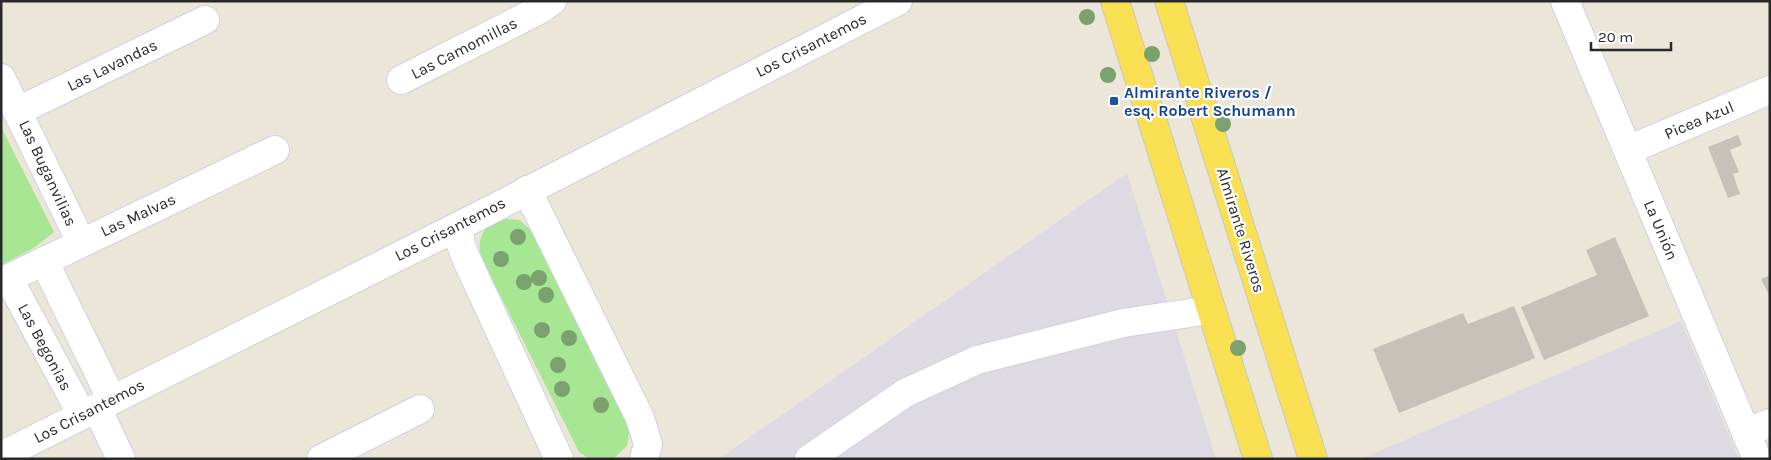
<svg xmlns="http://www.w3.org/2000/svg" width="1771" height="460" font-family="Karla,sans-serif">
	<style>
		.industrial { fill: #dedae4 }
		.green { fill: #a7e692 }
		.building { fill: #c7c2b9 }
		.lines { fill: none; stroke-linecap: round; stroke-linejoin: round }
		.minor-casing { stroke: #ced1e3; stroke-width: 30 }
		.major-casing { stroke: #c7c7c7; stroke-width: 30 }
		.minor { stroke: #fff; stroke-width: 28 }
		.major { stroke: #f8e052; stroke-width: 28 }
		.tree { fill: #7ba16e }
		.transit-dot { fill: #1a4fb4; stroke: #fff; stroke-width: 2 }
		.labels { text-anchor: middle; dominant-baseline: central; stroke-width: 4.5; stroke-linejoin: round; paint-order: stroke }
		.street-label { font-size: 16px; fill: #292929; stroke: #fff }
		.transit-label { font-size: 16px; font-weight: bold; fill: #164399; stroke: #fff; text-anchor: start }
	</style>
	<rect width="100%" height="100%" fill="#ece6d9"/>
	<g class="industrial">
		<polygon points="1127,173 1216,459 718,459 743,442"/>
		<polygon points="1681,321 1739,459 1361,459"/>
	</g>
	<g class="green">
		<polygon points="1,127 54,232 34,248 1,265"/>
		<path d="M501,218l19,2 13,13 97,194 -3,19 -13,12 -24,1 -11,-7 -98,-195c-5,-18 3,-32 20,-39z"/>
	</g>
	<g class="building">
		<polygon points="1738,135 1742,145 1730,150 1739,172 1733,174 1740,194 1728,198 1708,147"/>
		<polygon points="1615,237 1649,316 1544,360 1521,307 1597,275 1586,250"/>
		<polygon points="1770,275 1770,297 1761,279"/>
		<polygon points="1514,306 1535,358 1399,413 1373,349 1463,313 1468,324"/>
	</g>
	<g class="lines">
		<g class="minor-casing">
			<g id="minor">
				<polyline points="1565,1 1757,459"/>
				<polyline points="1,78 81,242"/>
				<polyline points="401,80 539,10 552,1"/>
				<polyline points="18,111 205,20"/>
				<polyline points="1628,150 1770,90"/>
				<polyline points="527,190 640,418 648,444 644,459"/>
				<polyline points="459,226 460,242 466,258 559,459"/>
				<polyline points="44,261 112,400"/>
				<polyline points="9,279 82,415"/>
				<polyline points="1,282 275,150"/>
				<polyline points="97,408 121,459"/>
				<polyline points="1746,433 1770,423"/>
				<polyline points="1,456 459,226 898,1"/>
				<polyline points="321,459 420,409"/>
				<polyline points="809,459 905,393 977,360 1123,323 1210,310"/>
			</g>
		</g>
		<g class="major-casing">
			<g id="major">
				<polyline points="1115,1 1258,459"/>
				<polyline points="1169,1 1313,459"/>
			</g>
		</g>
		<use href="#minor" class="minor"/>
		<use href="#major" class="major"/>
	</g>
	<g class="tree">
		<circle cx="1087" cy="17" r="8"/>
		<circle cx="1152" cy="54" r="8"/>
		<circle cx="1108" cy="75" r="8"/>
		<circle cx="1223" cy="124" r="8"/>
		<circle cx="518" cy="237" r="8"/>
		<circle cx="501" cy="259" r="8"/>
		<circle cx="539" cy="278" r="8"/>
		<circle cx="524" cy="282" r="8"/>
		<circle cx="546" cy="295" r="8"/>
		<circle cx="542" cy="330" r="8"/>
		<circle cx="569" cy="338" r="8"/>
		<circle cx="1238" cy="348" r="8"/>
		<circle cx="558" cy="365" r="8"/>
		<circle cx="562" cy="389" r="8"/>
		<circle cx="601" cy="405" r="8"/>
	</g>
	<rect class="transit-dot" x="1109" y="96" width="10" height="10" rx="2.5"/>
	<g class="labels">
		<g class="street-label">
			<text transform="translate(811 45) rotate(-27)">Los Crisantemos</text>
			<text transform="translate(464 48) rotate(-27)">Las Camomillas</text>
			<text transform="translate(112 65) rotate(-26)">Las Lavandas</text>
			<text transform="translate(1699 120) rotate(-23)">Picea Azul</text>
			<text transform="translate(48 173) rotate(65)">Las Buganvilias</text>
			<text transform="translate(138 215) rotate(-25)">Las Malvas</text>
			<text transform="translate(450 229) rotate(-27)">Los Crisantemos</text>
			<text transform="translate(1241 230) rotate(73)">Almirante Riveros</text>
			<text transform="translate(1661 230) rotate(67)">La Unión</text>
			<text transform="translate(45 347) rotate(62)">Las Begonias</text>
			<text transform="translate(89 411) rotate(-27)">Los Crisantemos</text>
		</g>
		<g class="transit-label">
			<text x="1124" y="92">Almirante Riveros /<tspan x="1124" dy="18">esq. Robert Schumann</tspan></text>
		</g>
	</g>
	<rect width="1771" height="460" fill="none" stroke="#292929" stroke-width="5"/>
	<path d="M1591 42v8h80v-8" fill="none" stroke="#292929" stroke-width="2.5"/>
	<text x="1598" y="42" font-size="15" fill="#292929" stroke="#ffffff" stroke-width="4" paint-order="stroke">20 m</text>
</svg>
